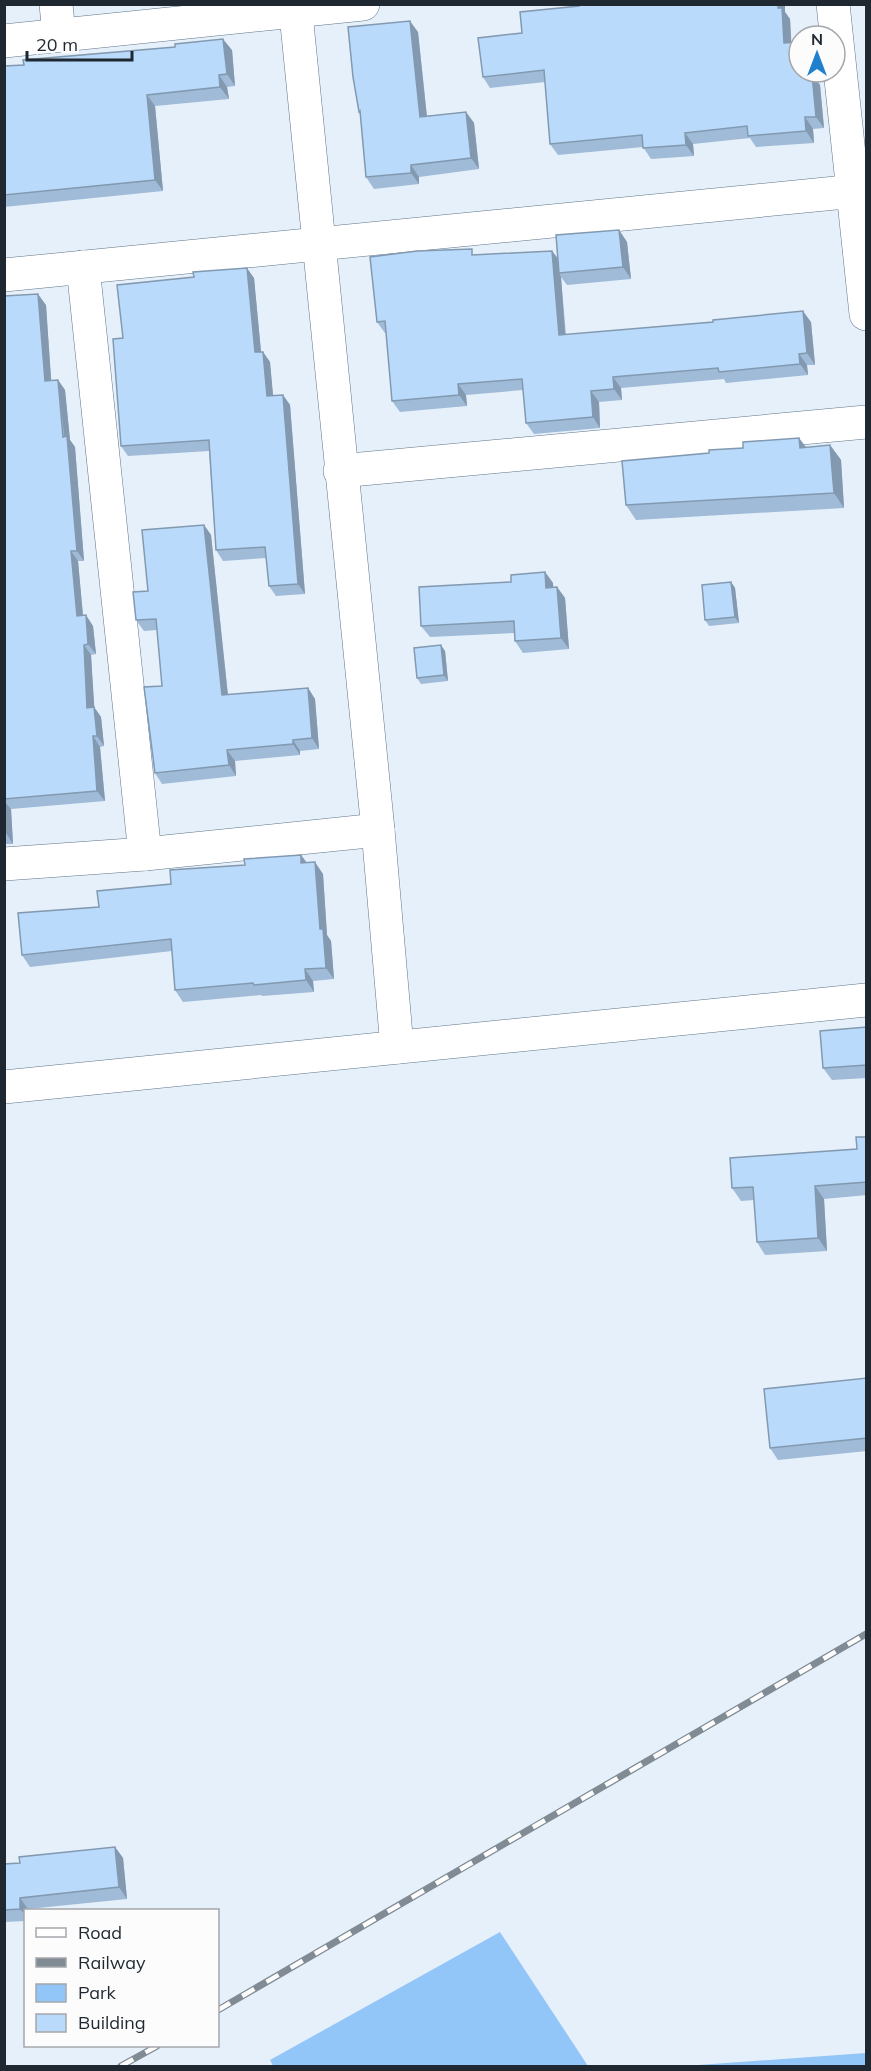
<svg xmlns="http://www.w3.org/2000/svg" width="871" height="2071" font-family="Mulish,sans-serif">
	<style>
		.green { fill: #92c6f8 }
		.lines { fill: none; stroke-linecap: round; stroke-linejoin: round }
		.minor-casing { stroke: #5f758a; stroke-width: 34 }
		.minor { stroke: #fff; stroke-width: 33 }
		.rail-casing { stroke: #818b94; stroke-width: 7 }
		.rail { stroke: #fcfcfc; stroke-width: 4.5; stroke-dasharray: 14; stroke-linecap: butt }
		.wall { fill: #9fbbd8 }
		.shaded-wall { fill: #8299b0 }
		.building { fill: #b9dafb; stroke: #8299b0; stroke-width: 1.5 }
	</style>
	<rect width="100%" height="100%" fill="#e6f0fa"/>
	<g class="green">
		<polygon points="500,1932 588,2066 273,2066 270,2060"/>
		<polygon points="866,2053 866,2066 684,2066"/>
	</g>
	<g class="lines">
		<g class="minor-casing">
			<g id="minor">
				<polyline points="56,4 59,35"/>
				<polyline points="295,4 378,830 397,1047"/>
				<polyline points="833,4 866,314"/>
				<polyline points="4,41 363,4"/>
				<polyline points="83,267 145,854"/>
				<polyline points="4,275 866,190"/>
				<polyline points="340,471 866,422"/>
				<polyline points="4,864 145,854 378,830"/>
				<polyline points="4,1087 866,1000"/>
			</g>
		</g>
		<use href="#minor" class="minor"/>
		<g class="rail-casing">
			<g id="rail">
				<polyline points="218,2010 866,1634"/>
				<polyline points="121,2066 157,2046"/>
			</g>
		</g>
		<use href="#rail" class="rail"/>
	</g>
	<g class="wall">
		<polygon points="579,4 785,4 785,12 790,19 791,42 799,72 814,72 814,76 820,85 824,128 813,129 814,143 756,147 750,138 693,144 694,156 651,159 643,147 558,155 550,144 545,82 490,88 483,77 522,33 579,6"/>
		<polygon points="418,32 427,116 466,112 474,123 479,169 419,177 419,184 374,189 366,177 360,114 359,112"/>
		<polygon points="232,50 235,86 227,87 229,99 155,106 163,191 4,207 4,66"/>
		<polygon points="619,230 627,242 631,279 567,285 561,277 566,335 811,322 815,365 807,365 808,375 726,383 724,379 621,388 622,400 599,402 600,428 534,434 526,423 523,390 466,395 467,406 400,412 392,401 386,333 385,333 377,322 477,255 552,251 558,258"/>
		<polygon points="254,278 261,352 263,352 270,362 273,396 283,395 290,405 305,594 276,596 269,586 266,558 223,561 216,550 209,451 128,456 121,446 123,338"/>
		<polygon points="4,296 46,305 51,381 58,380 65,390 70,440 75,447 84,561 78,561 83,616 93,626 96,654 91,655 94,707 101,717 104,746 100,747 105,801 11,809 13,844 4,844"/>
		<polygon points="799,438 806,447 830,445 841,460 844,508 636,520 626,505 709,453"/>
		<polygon points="204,525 211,535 228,695 308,688 315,699 319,749 300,751 300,755 235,761 236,776 162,784 155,773 162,686 157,630 144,631 136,620"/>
		<polygon points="545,572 553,583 553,587 557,587 565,598 569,649 523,653 515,641 515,633 430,637 421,626 511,582"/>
		<polygon points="731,582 735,588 739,623 709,626 705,620"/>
		<polygon points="445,651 448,681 421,684 417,678"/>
		<polygon points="301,855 307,863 323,874 327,935 331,941 334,979 313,981 314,992 262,996 261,995 183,1002 175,990 172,951 30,967 22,955 99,907 245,865"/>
		<polygon points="867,1027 867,1078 832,1080 823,1068"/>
		<polygon points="867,1137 867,1195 824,1199 827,1251 765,1255 757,1242 754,1200 741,1201 732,1188 857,1149"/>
		<polygon points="867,1378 867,1451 778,1460 770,1448"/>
		<polygon points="115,1847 123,1858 127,1899 28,1909 26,1911 26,1921 4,1922 4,1864 20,1863"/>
	</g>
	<g class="shaded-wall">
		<polygon points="778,4 785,4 785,12 790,19 792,54 784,43"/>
		<polygon points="410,21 418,32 428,128 420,117"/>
		<polygon points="223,39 232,50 235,86 227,74"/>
		<polygon points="807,72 814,72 814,76 820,85 824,128 816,117"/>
		<polygon points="219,75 227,87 229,99 220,87"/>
		<polygon points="147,95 155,106 163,191 155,180"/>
		<polygon points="466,112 474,123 479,169 471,158"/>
		<polygon points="805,117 813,129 814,143 806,131"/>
		<polygon points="685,133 693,144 694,156 686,145"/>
		<polygon points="411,165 419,177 419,184 411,173"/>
		<polygon points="619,230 627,242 631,279 623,267"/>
		<polygon points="552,251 560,262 559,273 561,277 566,346 559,335"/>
		<polygon points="247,268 254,278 262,362 255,352"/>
		<polygon points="38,294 46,305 52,392 45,381"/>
		<polygon points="803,311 811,322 815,365 807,353"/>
		<polygon points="263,352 270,362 274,406 267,396"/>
		<polygon points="799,354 807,365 808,375 800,364"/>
		<polygon points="613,377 621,388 622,400 614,389"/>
		<polygon points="58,380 65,390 70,440 75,447 84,561 77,551"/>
		<polygon points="458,384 466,395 467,406 459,395"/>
		<polygon points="591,391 599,402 600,428 593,417"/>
		<polygon points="283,395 290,405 305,594 298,584"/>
		<polygon points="799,438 810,453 800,448"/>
		<polygon points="830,445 841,460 844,508 834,493"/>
		<polygon points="204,525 211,535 229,706 222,695"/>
		<polygon points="71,551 78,561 84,627 77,616"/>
		<polygon points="545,572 553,583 554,600 546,588"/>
		<polygon points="731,582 735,588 739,623 735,617"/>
		<polygon points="557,587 565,598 569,649 561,638"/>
		<polygon points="86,615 93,626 96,654 88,644"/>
		<polygon points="84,645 91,655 95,718 87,708"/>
		<polygon points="441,645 445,651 448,681 444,675"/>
		<polygon points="308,688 315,699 319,749 312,738"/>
		<polygon points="94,707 101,717 104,746 97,736"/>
		<polygon points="93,736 100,747 105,801 97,791"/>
		<polygon points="293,740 300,751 300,755 293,744"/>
		<polygon points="227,750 235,761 236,776 229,765"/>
		<polygon points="4,801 11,809 13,844 6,833"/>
		<polygon points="301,855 309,866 301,863"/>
		<polygon points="315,862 323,874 327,935 331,941 334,979 326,968 320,929"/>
		<polygon points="305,969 313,981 314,992 306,980"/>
		<polygon points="815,1186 824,1199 827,1251 818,1238"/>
		<polygon points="115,1847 123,1858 127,1899 119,1887"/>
		<polygon points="20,1898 28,1909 28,1911 26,1911 26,1916 20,1909"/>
	</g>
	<g class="building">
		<polygon points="579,4 778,4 778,8 782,8 784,43 799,42 799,72 807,72 807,75 812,74 816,117 805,117 806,131 748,136 747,126 685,133 686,145 643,148 642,135 550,144 544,70 483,77 478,38 522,33 520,12 579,6"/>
		<polygon points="410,21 420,117 466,112 471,158 411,165 411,173 366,177 360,111 359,112 353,77 348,27"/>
		<polygon points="223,39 227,74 219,75 220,87 147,95 155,180 4,195 4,66 24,65 23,60 175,47 175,44"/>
		<polygon points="619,230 623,267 559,273 556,235"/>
		<polygon points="472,249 472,255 552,251 559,335 713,322 713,320 803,311 807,353 799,354 800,364 719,372 718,368 613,377 614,389 591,391 593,417 526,423 522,379 458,384 459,395 392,401 385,321 377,322 370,257 417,251"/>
		<polygon points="247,268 255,352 263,352 267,396 283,395 298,584 269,586 265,547 216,550 209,440 121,446 113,339 123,338 117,285 194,277 193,272"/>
		<polygon points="38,294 45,381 58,380 63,437 67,436 77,551 71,551 77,616 86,615 88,644 84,645 87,708 94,707 97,736 93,736 97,791 4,799 4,296"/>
		<polygon points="799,438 800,448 830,445 834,493 626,505 622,461 709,453 709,450 743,448 743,442"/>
		<polygon points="204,525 222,695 308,688 312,738 293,740 293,744 227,750 229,765 155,773 144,687 162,686 156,619 136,620 133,592 148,591 142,530"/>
		<polygon points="545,572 546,588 557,587 561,638 515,641 514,621 421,626 419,587 511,582 511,575"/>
		<polygon points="731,582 735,617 705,620 702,585"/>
		<polygon points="441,645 444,675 417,678 414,648"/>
		<polygon points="301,855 301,863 315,862 320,929 323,929 326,968 305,969 306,980 254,985 253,983 175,990 171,939 22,955 18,913 99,907 97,891 171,884 170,870 245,865 244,859"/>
		<polygon points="867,1027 867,1065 823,1068 820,1031"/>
		<polygon points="856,1137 867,1137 867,1182 815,1186 818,1238 757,1242 753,1187 732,1188 730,1158 857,1149"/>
		<polygon points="867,1378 867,1438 770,1448 764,1389"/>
		<polygon points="115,1847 119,1887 20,1898 20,1909 4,1910 4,1864 20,1863 19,1857"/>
	</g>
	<rect width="871" height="2071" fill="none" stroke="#1f2831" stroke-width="12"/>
	<rect x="24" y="1909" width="195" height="138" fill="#fcfcfc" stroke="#a4a7ab" stroke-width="1.5"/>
	<rect x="36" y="1928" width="30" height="9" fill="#ffffff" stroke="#a4a7ab" stroke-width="1.5"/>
	<text x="78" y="1939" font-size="18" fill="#1f2831">Road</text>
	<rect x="36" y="1958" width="30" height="9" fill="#818b94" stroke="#a4a7ab" stroke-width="1.5"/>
	<text x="78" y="1969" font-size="18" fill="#1f2831">Railway</text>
	<rect x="36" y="1984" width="30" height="18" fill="#92c6f8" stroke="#a4a7ab" stroke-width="1.5"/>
	<text x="78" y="1999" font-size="18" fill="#1f2831">Park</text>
	<rect x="36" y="2014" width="30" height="18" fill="#b9dafb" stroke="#a4a7ab" stroke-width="1.5"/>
	<text x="78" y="2029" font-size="18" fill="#1f2831">Building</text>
	<g transform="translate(817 54)"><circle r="28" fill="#fcfcfc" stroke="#a4a7ab" stroke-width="1.5"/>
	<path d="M0-4.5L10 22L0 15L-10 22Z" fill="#2180cd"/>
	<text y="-9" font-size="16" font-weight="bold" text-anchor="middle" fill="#1f2831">N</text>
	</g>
	<path d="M27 51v9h105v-9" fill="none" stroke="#1f2831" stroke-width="3"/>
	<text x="36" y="51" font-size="18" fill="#1f2831" stroke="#fcfcfc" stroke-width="4.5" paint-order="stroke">20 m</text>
</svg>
